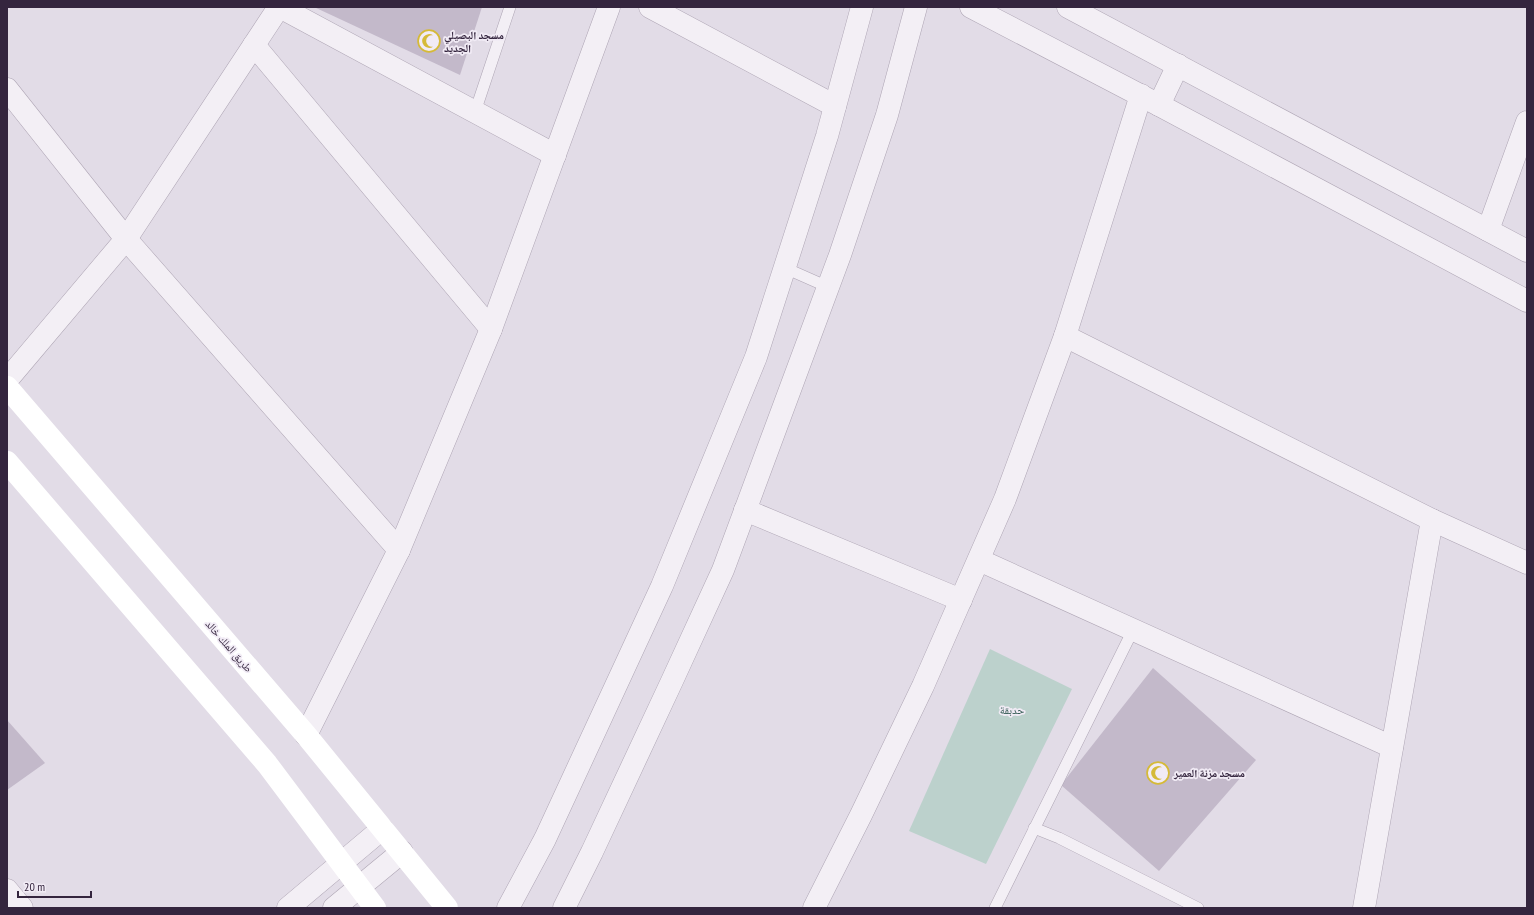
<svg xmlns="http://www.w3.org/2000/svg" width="1534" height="915" font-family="'PT Sans Narrow','Noto Naskh Arabic',sans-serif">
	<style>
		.green { fill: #bcd1cc }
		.building { fill: #c3b9ca }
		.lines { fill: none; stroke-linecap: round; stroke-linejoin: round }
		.service-casing { stroke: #aea5b4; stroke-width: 12 }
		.minor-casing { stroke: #aea5b4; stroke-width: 23 }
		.tertiary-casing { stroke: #aea5b4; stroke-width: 23 }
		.service { stroke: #f3eff5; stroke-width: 11 }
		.minor { stroke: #f3eff5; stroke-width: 22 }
		.tertiary { stroke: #f3eff5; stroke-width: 22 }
		.secondary { stroke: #fff; stroke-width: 22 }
		.labels { text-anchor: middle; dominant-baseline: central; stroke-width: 3.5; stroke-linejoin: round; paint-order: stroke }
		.poi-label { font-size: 11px; font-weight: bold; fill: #34253e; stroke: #f1ebf5; text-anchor: start }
		.street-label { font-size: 11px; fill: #34253e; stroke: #f1ebf5 }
		.park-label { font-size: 11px; fill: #325a52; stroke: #f1ebf5 }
	</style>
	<rect width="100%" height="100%" fill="#e2dce7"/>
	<polygon class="green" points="990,649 1072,689 986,864 909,831"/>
	<g class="building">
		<polygon points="314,7 482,7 460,75"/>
		<polygon points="1153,668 1256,760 1159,871 1061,785"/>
		<polygon points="7,720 45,763 7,790"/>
	</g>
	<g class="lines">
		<g class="service-casing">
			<g id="service">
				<polyline points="475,112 510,7"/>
				<polyline points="785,268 828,287"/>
				<polyline points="1034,828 1059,838 1198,908"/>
				<polyline points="995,908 1133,630"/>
			</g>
		</g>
		<g class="minor-casing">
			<g id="minor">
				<polyline points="280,7 555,155"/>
				<polyline points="650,7 835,106"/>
				<polyline points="971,7 1159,105 1527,301"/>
				<polyline points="1068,7 1527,251"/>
				<polyline points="254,45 491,329"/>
				<polyline points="7,89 126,239 399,550"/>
				<polyline points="1159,105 1178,65"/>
				<polyline points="1488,230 1527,122"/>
				<polyline points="1065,336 1432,520 1527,563"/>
				<polyline points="7,380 126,239 279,7"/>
				<polyline points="745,510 961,600"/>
				<polyline points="979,560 1392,747"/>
				<polyline points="306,735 399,550 491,329 609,7"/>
				<polyline points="7,890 22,908"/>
				<polyline points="508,908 545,839 662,586 756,357 827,136 862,7"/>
				<polyline points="564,908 592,852 672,681 723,570 840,255 887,115 916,7"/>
				<polyline points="814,908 861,815 923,686 1005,499 1065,336 1141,95"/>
				<polyline points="1364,908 1432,520"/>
			</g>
		</g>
		<g class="tertiary-casing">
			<g id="tertiary">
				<polyline points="288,908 382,829"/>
				<polyline points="334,908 402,852"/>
			</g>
		</g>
		<use href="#service" class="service"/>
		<use href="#minor" class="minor"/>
		<use href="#tertiary" class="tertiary"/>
		<g class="secondary">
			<polyline points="7,387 306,735 447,908"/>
			<polyline points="7,462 267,764 375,908"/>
		</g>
	</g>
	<defs>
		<g id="mosque-ring" transform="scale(1.15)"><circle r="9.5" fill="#f1ebf5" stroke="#d5ba38" stroke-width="1.5"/><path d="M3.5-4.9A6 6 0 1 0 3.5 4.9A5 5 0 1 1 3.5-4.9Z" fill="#d5ba38"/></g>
	</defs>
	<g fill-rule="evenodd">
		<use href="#mosque-ring" x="429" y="41"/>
		<use href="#mosque-ring" x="1158" y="773"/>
	</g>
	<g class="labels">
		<g class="poi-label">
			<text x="444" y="35">مسجد البصيلي<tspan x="444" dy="13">الجديد</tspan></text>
			<text x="1174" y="773">مسجد مزنة العمير</text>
		</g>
		<g class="street-label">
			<text transform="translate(229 646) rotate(49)">طريق الملك خالد</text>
		</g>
		<g class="park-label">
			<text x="1012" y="710">حدبقة</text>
		</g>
	</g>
	<rect width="1534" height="915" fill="none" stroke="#34253e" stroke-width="16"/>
	<path d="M18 891v6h73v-6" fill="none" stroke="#34253e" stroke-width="2"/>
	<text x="24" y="891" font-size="12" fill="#34253e" stroke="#f1ebf5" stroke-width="3" paint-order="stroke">20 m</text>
</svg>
